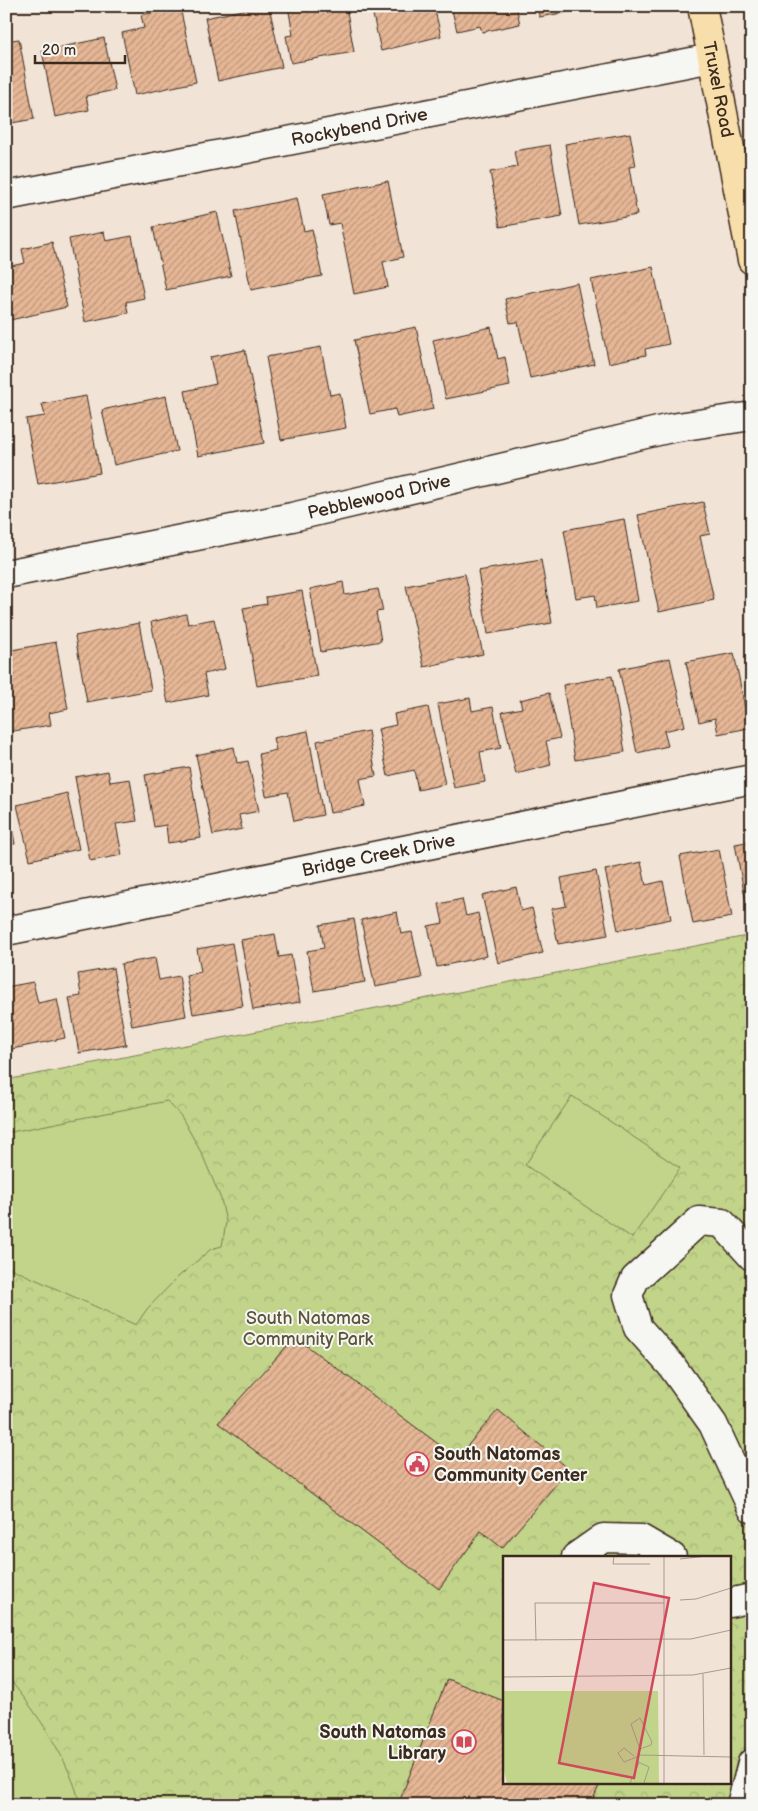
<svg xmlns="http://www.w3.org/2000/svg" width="758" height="1811" font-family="'Balsamiq Sans',sans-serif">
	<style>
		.forest { fill: url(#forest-crowns); stroke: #7e7f54; fill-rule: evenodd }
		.garden { fill: #c1d48a; stroke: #7e7f54 }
		.building { fill: url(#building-hatch); stroke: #3b2a1e }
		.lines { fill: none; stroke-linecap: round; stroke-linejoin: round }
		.minor-casing { stroke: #3b2a1e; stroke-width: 31 }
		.major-casing { stroke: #3b2a1e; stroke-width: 31 }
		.minor { stroke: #f6f6f2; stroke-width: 28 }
		.major { stroke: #f8deab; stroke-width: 28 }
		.labels { text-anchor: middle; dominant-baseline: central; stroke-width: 4; stroke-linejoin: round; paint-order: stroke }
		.street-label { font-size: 18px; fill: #3b2a1e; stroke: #f6f6f2 }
		.park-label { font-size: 18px; fill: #5c5439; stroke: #f6f6f2 }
		.poi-label { font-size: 18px; font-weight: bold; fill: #3b2a1e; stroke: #f6f6f2; text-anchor: start }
		.inset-road { fill: none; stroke: #a8998c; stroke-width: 1 }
		.view { fill: #d1495b; fill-opacity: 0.15; stroke: #d1495b; stroke-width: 2.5 }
		.inset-edge { fill: none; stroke: #3b2a1e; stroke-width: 2.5 }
	</style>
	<defs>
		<pattern id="forest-crowns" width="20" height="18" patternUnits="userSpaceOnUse" patternTransform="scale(1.25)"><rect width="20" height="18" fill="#c1d48a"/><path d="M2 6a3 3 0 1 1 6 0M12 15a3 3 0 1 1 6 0" fill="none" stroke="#a7b677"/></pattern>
		<pattern id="building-hatch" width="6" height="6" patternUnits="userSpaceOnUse" patternTransform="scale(1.25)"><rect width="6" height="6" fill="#e6b796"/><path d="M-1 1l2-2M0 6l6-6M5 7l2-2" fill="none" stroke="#bc957a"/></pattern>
	</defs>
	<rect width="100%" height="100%" fill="#f1e3d6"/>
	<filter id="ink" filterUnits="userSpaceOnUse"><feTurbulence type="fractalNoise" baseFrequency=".02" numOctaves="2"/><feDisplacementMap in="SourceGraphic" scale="10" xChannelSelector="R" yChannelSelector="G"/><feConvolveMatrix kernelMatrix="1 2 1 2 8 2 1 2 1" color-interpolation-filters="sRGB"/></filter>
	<g filter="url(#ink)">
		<path class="forest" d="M752,935v870h-746v-725zM504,1557h225v225h-225z"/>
		<g class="garden">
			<polygon points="572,1096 680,1168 632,1238 525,1165"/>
			<polygon points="167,1101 181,1116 202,1154 221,1199 226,1222 222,1246 211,1249 177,1278 147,1309 136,1325 6,1266 6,1133"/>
			<path d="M6,1676c28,31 66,88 74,129h-74z"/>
		</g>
		<g class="building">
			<polygon points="262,6 269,6 282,67 218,81 205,18"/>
			<polygon points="288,6 346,6 354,52 291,63 286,36 293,35"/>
			<polygon points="371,6 434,6 441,36 381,51"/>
			<polygon points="451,6 516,6 520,24 482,32 480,26 457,31"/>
			<polygon points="538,6 597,6 598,7 539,17"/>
			<polygon points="180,7 196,82 135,95 122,33 144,28 141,15"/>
			<polygon points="104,38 115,90 86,96 89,110 55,117 42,51"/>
			<polygon points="19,39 34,119 6,124 6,41"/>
			<polygon points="630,133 636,166 629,167 637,215 579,225 565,144"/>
			<polygon points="550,145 562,216 500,227 490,172 517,167 514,151"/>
			<polygon points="388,181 403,257 383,262 388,287 354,294 340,223 329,225 323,194"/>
			<polygon points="297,198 304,231 312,229 322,276 251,290 235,211"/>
			<polygon points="217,212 231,276 166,290 153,227"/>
			<polygon points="104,232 106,241 132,236 144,298 126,302 128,313 85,322 69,239"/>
			<polygon points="52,242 67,307 6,321 6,267 25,263 22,249"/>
			<polygon points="653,267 669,344 645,349 646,355 609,363 591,280"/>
			<polygon points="577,283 594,364 530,378 518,322 510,323 505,299"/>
			<polygon points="416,327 433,409 397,417 395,409 370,414 354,340"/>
			<polygon points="491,327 498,359 505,357 510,386 446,399 433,340"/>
			<polygon points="321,347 330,395 340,393 346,428 281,440 266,357"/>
			<polygon points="245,350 264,443 198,456 185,391 216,384 210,357"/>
			<polygon points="86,396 100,473 38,484 26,419 45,416 42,404"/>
			<polygon points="166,396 177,451 114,465 102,410"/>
			<polygon points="703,502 710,534 700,536 714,600 659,612 638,515"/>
			<polygon points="624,519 638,601 597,608 595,595 576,598 564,530"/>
			<polygon points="541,560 552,623 488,634 478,571"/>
			<polygon points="465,574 483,654 424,667 406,586"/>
			<polygon points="343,582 345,595 378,589 383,611 376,612 381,641 321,652 310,589"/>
			<polygon points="302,591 317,676 257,686 243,608 267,604 266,597"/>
			<polygon points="186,614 188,624 214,619 225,669 204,674 208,695 168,703 151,622"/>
			<polygon points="139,623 151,690 87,702 75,636"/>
			<polygon points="56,642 68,709 49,713 51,725 7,732 6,651"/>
			<polygon points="734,653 749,728 718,734 715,718 699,722 686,662"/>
			<polygon points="670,658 685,726 664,731 668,746 637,753 619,669"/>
			<polygon points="612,676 625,752 575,760 563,685"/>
			<polygon points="549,693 560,738 546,741 551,765 516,774 502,712 522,708 520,700"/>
			<polygon points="470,698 472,711 493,707 501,748 480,752 485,782 454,788 438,704"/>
			<polygon points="428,707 445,784 418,790 414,770 388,776 378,729 396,725 394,714"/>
			<polygon points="308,731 323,815 294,821 288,792 266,796 259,754 276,750 273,738"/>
			<polygon points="368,731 376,776 360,779 365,806 330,813 317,741"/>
			<polygon points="234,747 237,763 248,761 259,811 239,815 242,829 213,835 196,755"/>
			<polygon points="189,767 201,838 168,843 166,825 154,827 145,775"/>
			<polygon points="108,771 110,782 130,779 137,821 116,824 122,855 90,861 75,777"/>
			<polygon points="67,793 79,849 30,860 17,805"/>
			<polygon points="6,804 8,804 15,844 6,845"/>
			<polygon points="752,841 752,913 748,913 735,844"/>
			<polygon points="719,849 732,917 693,924 680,856"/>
			<polygon points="641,862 646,885 663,881 671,919 618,930 605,870"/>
			<polygon points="596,871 608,935 558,944 551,909 566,906 561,878"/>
			<polygon points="516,887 521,911 532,908 543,953 498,963 482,895"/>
			<polygon points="462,899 466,916 478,913 487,956 437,967 428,926 443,923 439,904"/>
			<polygon points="397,912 401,934 412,932 422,978 375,987 361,920"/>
			<polygon points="354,919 365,982 314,991 307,951 324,948 320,925"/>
			<polygon points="275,934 279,957 291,955 300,1002 253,1010 241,940"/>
			<polygon points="232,943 243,1006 193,1014 186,975 201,972 197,949"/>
			<polygon points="155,958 159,980 179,976 186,1016 132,1026 121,964"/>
			<polygon points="113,968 126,1045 79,1053 69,998 81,996 78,974"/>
			<polygon points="33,982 38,1003 57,999 65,1038 12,1049 6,1025 6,987"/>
			<polygon points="295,1337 457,1458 498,1410 569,1469 502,1548 481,1531 439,1589 218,1423"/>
			<polygon points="447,1679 504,1701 504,1782 601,1782 590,1805 398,1805"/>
		</g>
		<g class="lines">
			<g class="minor-casing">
				<g id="minor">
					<path id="s1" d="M6,196l706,-138"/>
					<path id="s2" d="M6,574l286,-57 379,-89 81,-12"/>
					<path id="s3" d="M6,931l746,-152"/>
					<polyline points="752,1256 722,1223 699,1221 635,1279 628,1295 638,1328 671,1365 713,1424 752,1508"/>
					<polyline points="576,1557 603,1538 641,1539 672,1557"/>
					<polyline points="729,1603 752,1598"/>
					<polyline points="741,1805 752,1763"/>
				</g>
			</g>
			<g class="major-casing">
				<g id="major">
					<path id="s4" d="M702,6l50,254"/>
				</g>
			</g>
			<use href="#minor" class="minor"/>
			<use href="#major" class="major"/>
		</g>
	</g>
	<defs>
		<g id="civic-ring" transform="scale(1.25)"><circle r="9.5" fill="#f6f6f2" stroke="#d1495b" stroke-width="1.5"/><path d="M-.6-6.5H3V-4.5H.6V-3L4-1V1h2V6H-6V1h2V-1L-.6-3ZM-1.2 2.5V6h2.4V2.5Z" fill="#d1495b"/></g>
		<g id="library-ring" transform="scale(1.25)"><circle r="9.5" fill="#f6f6f2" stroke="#d1495b" stroke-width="1.5"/><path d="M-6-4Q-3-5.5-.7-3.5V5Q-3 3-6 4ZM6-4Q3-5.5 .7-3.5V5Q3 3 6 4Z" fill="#d1495b"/></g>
	</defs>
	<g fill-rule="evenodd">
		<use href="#civic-ring" x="417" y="1464"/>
		<use href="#library-ring" x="464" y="1742"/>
	</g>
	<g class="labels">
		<g class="street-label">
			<text stroke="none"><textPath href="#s4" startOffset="85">Truxel Road</textPath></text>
			<text stroke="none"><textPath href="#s1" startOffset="360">Rockybend Drive</textPath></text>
			<text stroke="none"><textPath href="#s2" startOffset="381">Pebblewood Drive</textPath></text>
			<text stroke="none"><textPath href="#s3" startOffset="380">Bridge Creek Drive</textPath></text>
		</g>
		<g class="park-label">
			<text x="308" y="1318">South Natomas<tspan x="308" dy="21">Community Park</tspan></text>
		</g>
		<g class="poi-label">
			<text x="434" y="1454">South Natomas<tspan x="434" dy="21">Community Center</tspan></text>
			<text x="446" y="1732" text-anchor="end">South Natomas<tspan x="446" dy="21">Library</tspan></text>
		</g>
	</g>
	<g transform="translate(503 1556)">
		<rect width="228" height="228" fill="#f1e3d6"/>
		<path d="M0,135h155l1,92h-152l-4,-17z" fill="#c1d48a"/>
		<path d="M59,140h28l2,15 -10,6 -18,-12zM34,146l3,25 -18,2 -3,-26zM32,175l16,5 9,11 7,15v12l-41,3 -6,-45zM118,219l8,3 -2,5h-28l10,-7 9,3z" fill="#c1d48a"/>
		<path class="inset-road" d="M111,0l-1,8h37M161,0v227M177,3l27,-3M177,44l16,-1 35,-11M0,84l188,-1 40,-9M33,85l-1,-38h129M200,118l1,81M0,121l190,-2 38,-7M137,193l-9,-25 9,-6 12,24 -1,3 -11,4 -1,6 92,2M136,199l-1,7 11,5 -5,16M131,200l-10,-8 -6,5 6,9 15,-6M127,227l9,-20"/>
		<path class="view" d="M91,27l75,15 -35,180 -75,-15z"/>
		<rect width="228" height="228" class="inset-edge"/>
	</g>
	<rect width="758" height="1811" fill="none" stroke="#f6f6f2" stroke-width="25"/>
	<rect x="12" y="12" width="733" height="1786" fill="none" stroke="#3b2a1e" stroke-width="2" filter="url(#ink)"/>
	<path d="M35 55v8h90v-8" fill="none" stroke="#3b2a1e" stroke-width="2.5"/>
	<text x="42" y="55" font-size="15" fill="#3b2a1e" stroke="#f6f6f2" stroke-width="4" paint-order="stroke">20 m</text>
</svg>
